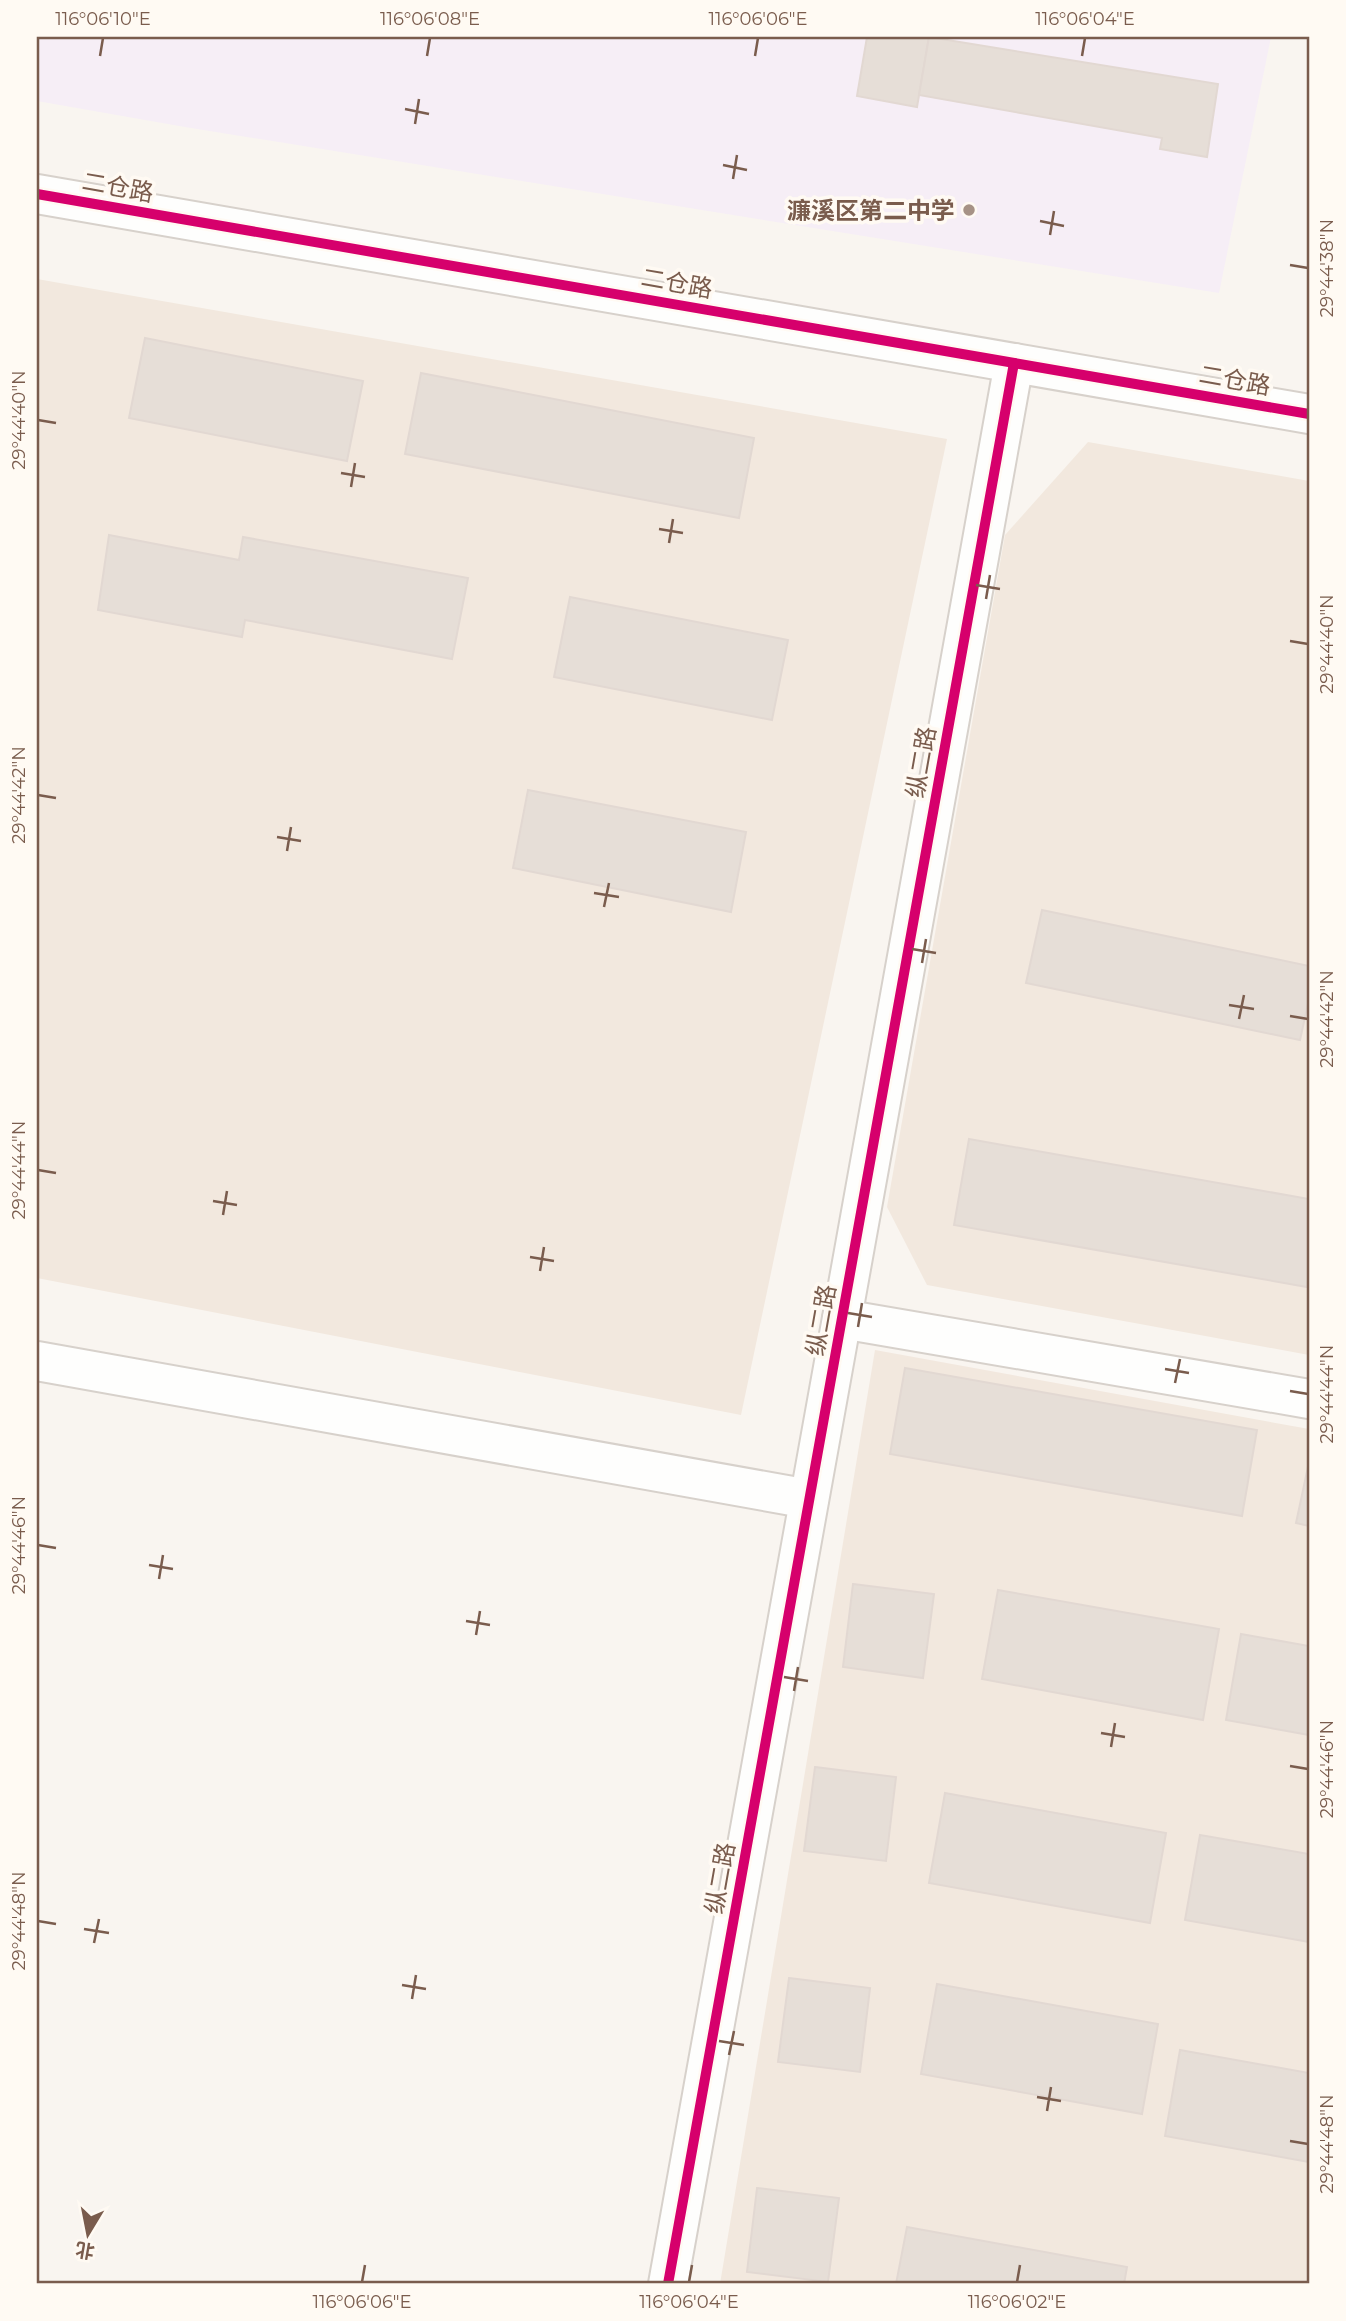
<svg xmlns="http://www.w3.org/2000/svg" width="1346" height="2321" font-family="Montserrat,'Noto Sans SC',sans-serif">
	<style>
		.residential { fill: #f2e8de }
		.education { fill: #f6eef6 }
		.building { fill: #e6ded7; stroke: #e2d8d2; stroke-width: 2 }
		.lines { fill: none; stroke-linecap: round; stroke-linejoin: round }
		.minor-casing { stroke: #d7d1cb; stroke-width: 42 }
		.minor { stroke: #fefefd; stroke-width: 38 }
		.cycleway-casing { stroke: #fffaf3; stroke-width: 15 }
		.cycleway { stroke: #d6006c; stroke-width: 10 }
		.ticks { fill: none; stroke: #7a5c4d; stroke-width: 2.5 }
		.poi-dot { fill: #a69286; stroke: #fffaf3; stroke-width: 2.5 }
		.labels { text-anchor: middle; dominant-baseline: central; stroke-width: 7; stroke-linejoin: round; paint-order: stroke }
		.street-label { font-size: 24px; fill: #7a5c4d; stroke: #fffaf3 }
		.poi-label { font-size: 24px; font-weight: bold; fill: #7a5c4d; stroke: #fffaf3; text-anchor: end }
		.neatline { fill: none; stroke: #7a5c4d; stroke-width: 2.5 }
		.ticks-label { font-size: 18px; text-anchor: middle; fill: #7a5c4d }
	</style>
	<rect width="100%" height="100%" fill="#f9f5f0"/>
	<g class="residential">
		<polygon points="37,279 947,439 741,1415 37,1278"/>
		<polygon points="1088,442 1309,481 1309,1355 927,1285 887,1207 1005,535"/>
		<polygon points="875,1350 1309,1429 1309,2284 720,2284"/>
	</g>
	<polygon class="education" points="37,37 1271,37 1219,293 185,127 37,101"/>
	<g class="building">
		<polygon points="867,37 929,37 917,107 857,96"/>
		<polygon points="929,37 1218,84 1207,157 1160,149 1162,138 919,95"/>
		<polygon points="145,338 363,381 347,461 129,418"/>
		<polygon points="421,373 754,438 739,518 405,454"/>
		<polygon points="109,535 239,560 243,537 468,578 452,659 245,620 242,637 98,610"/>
		<polygon points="570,597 788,640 772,720 554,677"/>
		<polygon points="528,790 746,832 731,912 513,868"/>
		<polygon points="1042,910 1309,966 1309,999 1300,1040 1026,983"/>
		<polygon points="969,1139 1309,1199 1309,1273 1307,1287 954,1225"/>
		<polygon points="905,1368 1257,1430 1242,1516 890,1454"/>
		<polygon points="1309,1462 1309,1526 1296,1523"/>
		<polygon points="853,1584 934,1594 923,1678 843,1667"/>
		<polygon points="998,1590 1219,1629 1203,1720 982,1679"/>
		<polygon points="1241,1634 1309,1646 1309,1735 1226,1720"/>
		<polygon points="815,1767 896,1777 886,1861 804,1851"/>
		<polygon points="945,1793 1166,1833 1150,1923 929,1883"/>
		<polygon points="1200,1835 1309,1854 1309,1942 1185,1920"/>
		<polygon points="789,1978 870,1988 860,2072 778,2062"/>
		<polygon points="937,1984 1158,2024 1142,2114 921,2074"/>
		<polygon points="1180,2050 1309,2073 1309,2162 1165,2136"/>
		<polygon points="757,2188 839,2198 828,2282 747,2272"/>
		<polygon points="907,2227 1127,2267 1124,2284 896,2284"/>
	</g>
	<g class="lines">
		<g class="minor-casing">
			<g id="minor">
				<polyline points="37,194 1309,414"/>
				<polyline points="842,1319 1309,1399"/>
				<polyline points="37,1361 809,1499"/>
				<polyline points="668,2284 1014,363"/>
			</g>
		</g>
		<use href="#minor" class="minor"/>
		<g class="cycleway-casing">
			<g id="cycleway">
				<polyline points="37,194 1309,414"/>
				<polyline points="668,2284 1014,363"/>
			</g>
		</g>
		<use href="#cycleway" class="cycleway"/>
	</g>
	<path class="ticks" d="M100,56l3,-18M427,56l3,-18M755,56l3,-18M1082,56l3,-18M405,109l24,5M415,124l4,-25M723,165l24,5M733,179l4,-24M1040,221l24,5M1050,235l4,-24M1290,265l18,3M38,420l18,3M341,473l24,4M351,487l4,-24M659,529l24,4M669,543l4,-24M976,585l24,4M986,599l4,-24M1290,641l18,3M38,795l18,3M277,837l24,4M287,851l4,-24M594,893l25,4M604,907l5,-24M912,949l24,4M922,963l4,-24M1229,1005l25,4M1290,1016l18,3M1239,1019l5,-24M38,1170l18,3M213,1201l24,4M223,1215l4,-24M530,1257l24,4M540,1271l4,-24M848,1313l24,4M858,1327l4,-24M1165,1369l24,4M1175,1383l5,-24M1290,1391l18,3M38,1545l18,3M149,1565l24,4M159,1579l4,-24M466,1621l24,4M476,1635l4,-24M784,1677l24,4M794,1691l4,-24M1101,1733l24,4M1111,1747l4,-24M1290,1766l18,3M38,1921l18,3M84,1929l25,4M94,1943l5,-24M402,1985l24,4M412,1999l4,-24M719,2041l25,4M729,2055l5,-24M1037,2097l24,4M1047,2111l4,-24M1290,2141l18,3M362,2282l3,-17M689,2282l3,-17M1017,2282l3,-17"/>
	<circle class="poi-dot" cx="969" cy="210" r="7"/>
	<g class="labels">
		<g class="street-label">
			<text transform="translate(118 187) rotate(10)">二仓路</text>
			<text transform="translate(677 283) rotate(10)">二仓路</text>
			<text transform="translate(1235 380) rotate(10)">二仓路</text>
			<text transform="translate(921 762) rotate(-80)">纵二路</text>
			<text transform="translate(821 1320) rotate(-80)">纵二路</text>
			<text transform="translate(720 1878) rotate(-80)">纵二路</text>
		</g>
		<g class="poi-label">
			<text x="955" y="210">濂溪区第二中学</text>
		</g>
	</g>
	<rect width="1346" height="2321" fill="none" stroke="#fffaf3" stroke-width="77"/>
	<g transform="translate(88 2234) rotate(190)" stroke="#fffaf3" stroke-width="5" paint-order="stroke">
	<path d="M0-5L12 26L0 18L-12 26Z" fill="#7a5c4d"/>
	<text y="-10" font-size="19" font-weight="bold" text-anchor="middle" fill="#7a5c4d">北</text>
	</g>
	<rect x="38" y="38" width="1270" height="2244" class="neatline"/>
	<g class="ticks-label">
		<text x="103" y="25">116°06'10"E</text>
		<text x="430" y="25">116°06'08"E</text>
		<text x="758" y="25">116°06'06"E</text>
		<text x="1085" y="25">116°06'04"E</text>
		<text transform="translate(1327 268) rotate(-90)" y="6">29°44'38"N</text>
		<text transform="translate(19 420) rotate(-90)" y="6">29°44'40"N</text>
		<text transform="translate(1327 644) rotate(-90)" y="6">29°44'40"N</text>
		<text transform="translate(19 795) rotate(-90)" y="6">29°44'42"N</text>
		<text transform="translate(1327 1019) rotate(-90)" y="6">29°44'42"N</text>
		<text transform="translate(19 1170) rotate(-90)" y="6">29°44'44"N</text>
		<text transform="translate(1327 1394) rotate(-90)" y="6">29°44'44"N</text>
		<text transform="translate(19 1545) rotate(-90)" y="6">29°44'46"N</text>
		<text transform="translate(1327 1769) rotate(-90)" y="6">29°44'46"N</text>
		<text transform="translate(19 1921) rotate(-90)" y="6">29°44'48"N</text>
		<text transform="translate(1327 2144) rotate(-90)" y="6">29°44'48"N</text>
		<text x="362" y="2308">116°06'06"E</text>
		<text x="689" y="2308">116°06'04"E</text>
		<text x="1017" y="2308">116°06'02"E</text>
	</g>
</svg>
